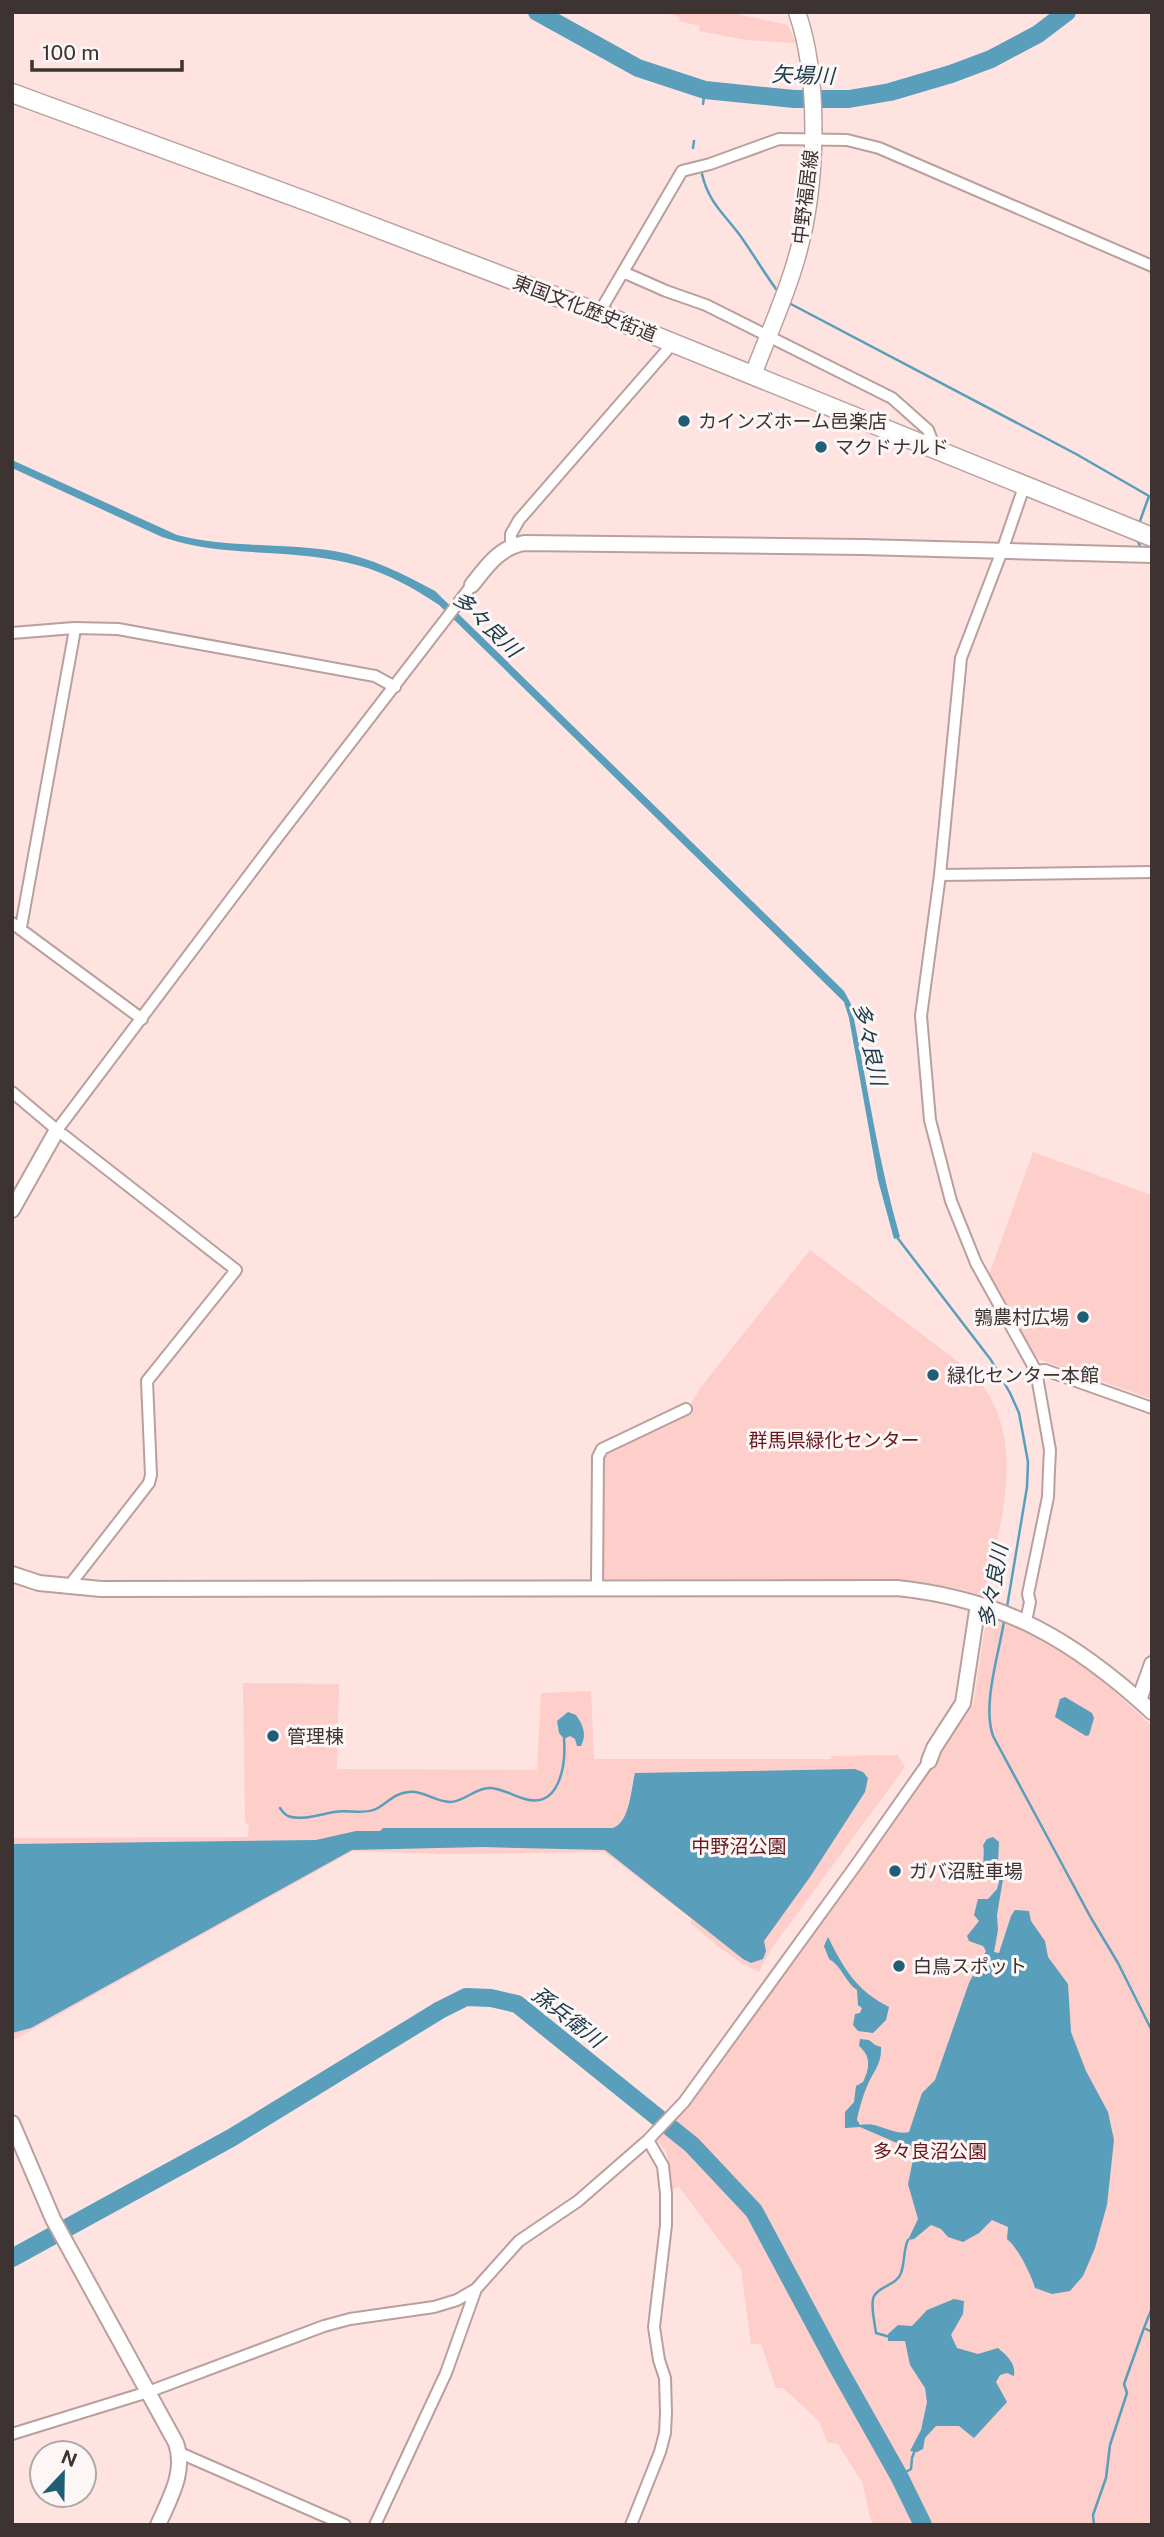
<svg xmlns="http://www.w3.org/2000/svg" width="1164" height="2537" viewBox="0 0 1164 2537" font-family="'Public Sans','Noto Sans JP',sans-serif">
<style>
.green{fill:#fececa}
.water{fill:#599ebb}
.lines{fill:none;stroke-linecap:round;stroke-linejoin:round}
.stream{stroke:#599ebb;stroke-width:2.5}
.river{stroke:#599ebb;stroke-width:18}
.minor-casing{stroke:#b9a09d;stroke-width:14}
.tertiary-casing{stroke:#b9a09d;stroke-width:18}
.secondary-casing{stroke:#b9a09d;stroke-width:19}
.trunk-casing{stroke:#b9a09d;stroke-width:21}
.minor{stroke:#fff;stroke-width:10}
.tertiary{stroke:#fff;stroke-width:14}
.secondary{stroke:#fff;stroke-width:16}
.trunk{stroke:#fff;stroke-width:18}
.poi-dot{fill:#215e76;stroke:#fcf6f6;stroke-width:2.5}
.labels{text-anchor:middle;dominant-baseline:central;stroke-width:6;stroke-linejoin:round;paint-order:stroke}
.street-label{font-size:19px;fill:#3d3332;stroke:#fcf6f6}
.poi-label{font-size:19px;fill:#3d3332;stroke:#fcf6f6;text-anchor:start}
.park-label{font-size:19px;fill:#66171a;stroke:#fcf6f6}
.water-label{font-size:21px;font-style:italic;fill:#1b3b49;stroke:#fcf6f6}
</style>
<rect width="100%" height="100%" fill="#fee3e1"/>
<path class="green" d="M666,12H728L788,25L796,43L747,40L699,31L700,26L679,21L680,18Z
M1033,1152L1152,1195V1399L1038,1359L989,1275Z
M810,1250L968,1369C1032,1430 1001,1522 984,1596L957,1588L894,1579H601L603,1458L606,1452L688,1414L691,1403L701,1387Z
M987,1616C1002,1622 1018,1627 1032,1634C1077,1656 1115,1692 1152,1726V2525H873L870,2518L863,2484L838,2444L827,2442L819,2421L783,2388H776L761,2344H751L741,2269L679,2187L670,2191C670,2174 672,2153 657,2141V2138L679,2115L900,1811L973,1705Z
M243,1683L339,1684L337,1769L537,1770L541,1693L591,1691L594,1759H831V1756L898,1755L905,1767L772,1948L759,1972C733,1960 712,1941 690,1923L692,1919L604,1852L439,1854L353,1851L12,2041V1838L248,1837L249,1826L245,1822Z"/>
<path class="water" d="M12,460L177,535C228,548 282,543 334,551C370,557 404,574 435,591L844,991L851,1004C867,1082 878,1161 900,1237L894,1239L878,1180L849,1018L844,1002L439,605C414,588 387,573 357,565C294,547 225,559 162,537L12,468Z
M1065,1697L1092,1713L1094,1718L1089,1735L1086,1736L1055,1717L1060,1699Z
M568,1712L576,1715C583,1725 587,1734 581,1746H577L575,1739L570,1736L564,1739L559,1733L557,1721Z
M855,1769L863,1772L868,1778L865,1792L810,1877L764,1941L766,1951L763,1959L751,1963L743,1959L605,1850L482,1847L352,1850L31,2028L12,2033V1844L316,1840L356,1831H380L383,1828H613C630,1822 631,1789 635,1773Z
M993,1837L999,1842L998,1865L1003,1879L997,1915L998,1930L994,1952L999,1953L1011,1916L1015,1910L1029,1911L1031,1921L1045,1941L1048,1957L1068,1984L1071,2032L1086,2071L1108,2112L1114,2140L1107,2205L1095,2248L1083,2276L1070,2291L1052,2294L1035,2288C1031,2274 1018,2248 1007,2239L1008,2227L992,2220L979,2233L963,2242L948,2237L941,2229L931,2225L914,2239L908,2240L918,2219L908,2184L914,2155L911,2149L860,2127L845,2128V2112L854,2102L856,2086L863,2082C870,2068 871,2056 859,2046L860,2039L869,2040L875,2045L881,2047C882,2064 873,2072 867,2086C863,2096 859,2109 857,2120L860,2125C879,2121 892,2136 909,2132L922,2093L935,2080L969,1983L986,1951L983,1946L969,1941L967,1936L979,1921L974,1915L978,1899H988L997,1889L1000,1878L984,1869C982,1862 985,1853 983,1845L987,1839Z
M828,1937C844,1969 856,1990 889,2007L886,2020L873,2033L858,2031L853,2025L855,2014L860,2013L862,2008L858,2005L857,1990C845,1982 842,1966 829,1959L824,1946Z
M954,2299L964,2301L963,2314L951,2335L957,2348L978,2354L998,2348C1007,2356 1016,2363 1014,2376L1007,2373L1000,2375L996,2382L1007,2402L974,2438L959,2426H936L925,2438L923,2449L917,2452L910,2451L921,2430L927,2402L925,2388L910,2365L905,2341H888V2334L898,2325L912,2326L927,2310Z"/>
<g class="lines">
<path class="stream" d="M703,104L705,90
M693,148L694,141
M702,174C708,201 723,213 739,234C752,252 763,271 776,289
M787,302L1076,454L1149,496L1140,521
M1135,536L1141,548
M896,1236L991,1360L1010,1393L1019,1413L1028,1462L1027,1487L1007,1607
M1004,1621C999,1654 982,1704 993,1736L1091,1918L1118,1963L1152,2031
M280,1808C282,1811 284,1814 288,1816C301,1821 322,1814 334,1812C347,1809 364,1815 376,1809C388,1803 394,1793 409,1792C423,1790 435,1802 450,1802C464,1802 475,1788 489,1788C502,1788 513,1796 525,1799C560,1809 566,1764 564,1739
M1152,2308L1144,2328L1152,2332
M890,2337L876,2333C875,2324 871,2309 873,2299C876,2286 897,2286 901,2273C905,2262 903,2251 908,2240
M899,2476L911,2469L912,2458L915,2450
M1094,2525L1093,2515L1106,2478L1110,2445L1127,2393L1124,2384L1144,2328"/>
<path class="river" d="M537,12L638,68L705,90L794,99H849L890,92L951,74L991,59L1038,34L1067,12
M12,2258L231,2138L440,2010L466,1997L491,1998L517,2004L692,2145L754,2211L837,2366L899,2476L923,2525"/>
<defs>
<path id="minor" d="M623,272L666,291L706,305L892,398L928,430L935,448
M599,313L682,171L710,164L779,139L847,140L879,148L1152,266
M1025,484L1002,551L961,658L940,875L921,1016L930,1120L951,1201L976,1263L1036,1371L1050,1450L1049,1470L1048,1497L1028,1594L1030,1602L1026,1621
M511,546V534L519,520L674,342
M12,633L74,628L118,629L375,676L395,687
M940,875L1152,872
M12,923L142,1019
M21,927L74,635V628
M12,1092L57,1130L236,1270L147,1381L151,1475L149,1483L69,1586
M57,1130L274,842L472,585
M1036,1371L1045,1370L1152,1408
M597,1588L598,1457L602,1449L686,1409
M12,2434L148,2392L324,2326L350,2319L434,2307L457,2300L476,2289L519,2241L578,2201L648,2140L684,2102L856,1865L929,1761
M180,2453L345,2525
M375,2525L446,2373L476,2289
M631,2525L660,2452L665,2433L666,2412L665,2378L659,2360L654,2327L666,2225V2194L663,2166L648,2140"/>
<path id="tertiary" d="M472,585C487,566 499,548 524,543L863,547L1152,555
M12,1210L57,1130
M12,1574L39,1583L101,1589L897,1588C1004,1599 1075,1641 1152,1712
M1139,1700L1152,1664
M929,1761L934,1748L963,1703L978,1604
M12,2123L53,2219L176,2443C186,2472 170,2498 158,2525"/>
<path id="secondary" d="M753,375C767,337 785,299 796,260C817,190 821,81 797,12"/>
<path id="trunk" d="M12,93L314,204L599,313L1152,537"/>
</defs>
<use href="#minor" class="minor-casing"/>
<use href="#tertiary" class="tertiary-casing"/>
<use href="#secondary" class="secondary-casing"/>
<use href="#trunk" class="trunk-casing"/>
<use href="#minor" class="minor"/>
<use href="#tertiary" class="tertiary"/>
<use href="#secondary" class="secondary"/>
<use href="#trunk" class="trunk"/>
</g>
<g class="poi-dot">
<circle cx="684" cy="421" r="7"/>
<circle cx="821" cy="447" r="7"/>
<circle cx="1083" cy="1317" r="7"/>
<circle cx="933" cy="1375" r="7"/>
<circle cx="273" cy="1736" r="7"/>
<circle cx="895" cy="1871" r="7"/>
<circle cx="899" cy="1966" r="7"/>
</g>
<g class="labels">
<g class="street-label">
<text transform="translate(805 197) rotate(-83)">中野福居線</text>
<text transform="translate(585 308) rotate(21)">東国文化歴史街道</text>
</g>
<g class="poi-label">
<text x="698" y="421">カインズホーム邑楽店</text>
<text x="835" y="447">マクドナルド</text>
<text x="1069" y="1317" text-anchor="end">鶉農村広場</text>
<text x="947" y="1375">緑化センター本館</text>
<text x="287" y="1736">管理棟</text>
<text x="909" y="1871">ガバ沼駐車場</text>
<text x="913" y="1966">白鳥スポット</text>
</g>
<g class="park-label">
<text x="834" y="1440">群馬県緑化センター</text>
<text x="739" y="1846">中野沼公園</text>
<text x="930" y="2151">多々良沼公園</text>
</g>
<g class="water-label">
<text transform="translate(803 75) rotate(2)">矢場川</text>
<text transform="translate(487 624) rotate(44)">多々良川</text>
<text transform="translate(870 1044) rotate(77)">多々良川</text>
<text transform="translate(993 1586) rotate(-80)">多々良川</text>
<text transform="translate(568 2017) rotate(38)">孫兵衛川</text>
</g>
</g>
<rect width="1164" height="2537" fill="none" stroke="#3d3332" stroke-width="28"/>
<g transform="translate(63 2474) rotate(22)"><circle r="33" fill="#fcf6f6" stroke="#b0a8a8" stroke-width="2"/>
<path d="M0-5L12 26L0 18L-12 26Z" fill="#215e76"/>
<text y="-10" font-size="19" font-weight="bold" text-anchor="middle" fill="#3d3332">N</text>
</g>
<path d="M32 60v10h150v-10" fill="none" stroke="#3d3332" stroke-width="3.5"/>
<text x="42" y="60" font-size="21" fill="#3d3332" stroke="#fcf6f6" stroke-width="5" paint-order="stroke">100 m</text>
</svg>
